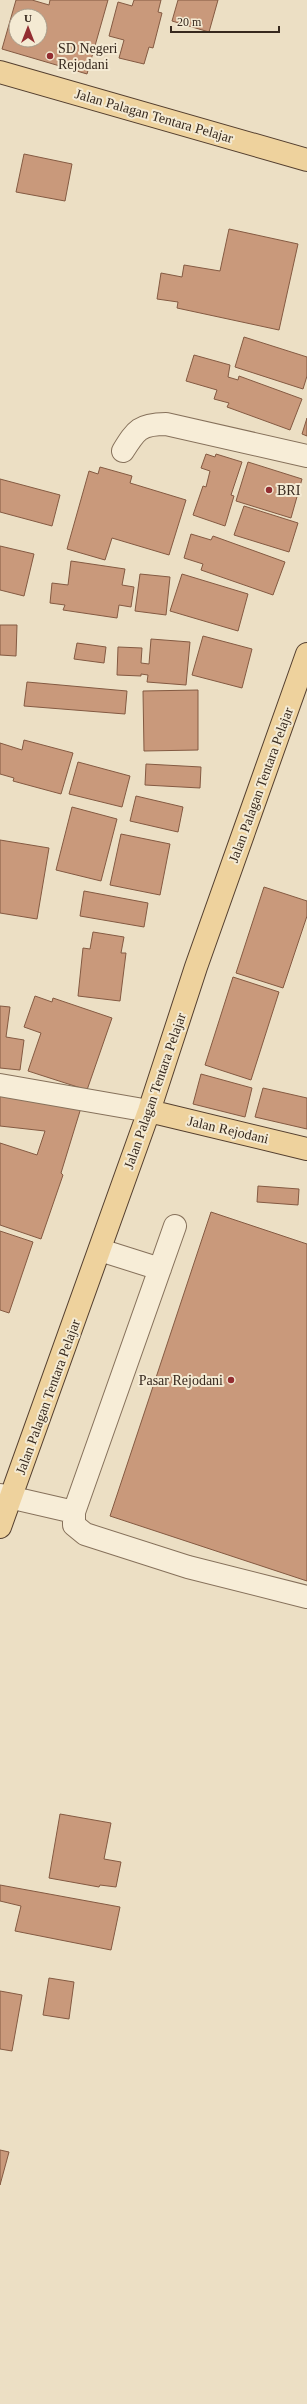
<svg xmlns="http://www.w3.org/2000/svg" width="307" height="2404" viewBox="0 0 307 2404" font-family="Georgia,serif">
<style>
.building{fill:#c9997b;stroke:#845a42;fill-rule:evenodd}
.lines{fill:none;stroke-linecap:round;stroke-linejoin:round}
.minor-casing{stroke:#86715b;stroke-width:24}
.major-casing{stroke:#543f2f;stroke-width:24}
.minor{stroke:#f7edd7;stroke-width:22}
.major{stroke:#eed29d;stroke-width:22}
.poi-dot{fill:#932d31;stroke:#f4ead3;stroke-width:1.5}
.labels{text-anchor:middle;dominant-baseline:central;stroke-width:4;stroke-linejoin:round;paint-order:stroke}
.poi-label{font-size:14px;fill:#37291e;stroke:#f4ead3;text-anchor:start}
.street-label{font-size:14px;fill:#37291e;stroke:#f4ead3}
</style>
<rect width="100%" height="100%" fill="#ecdfc4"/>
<path class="building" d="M16,0H32L49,5L50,0H108L87,74L2,49ZM16,16H40V40H16Z
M134,0H161L158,12L162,13L153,48L149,47L144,64L119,58L124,40L109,36L118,2L132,6Z
M178,0H218L209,32L172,21Z
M24,154L72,164L65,201L16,192Z
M229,229L298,244L279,330L177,308L178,302L157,299L161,273L182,277L184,265L220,271Z
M244,337L307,357V376L303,389L235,367Z
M194,355L230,365L228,377L238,380L239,376L302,399L290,430L227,407L229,403L214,399L217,390L186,381Z
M307,418V436L302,434Z
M206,454L215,457L216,454L242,462L231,495L234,496L225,526L193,515L203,486L206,487L210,471L201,468Z
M248,462L302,479L291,518L236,501Z
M100,467L132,476L130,483L186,500L169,555L112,538L105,560L67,549L89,471L98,474Z
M0,479L60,495L52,526L0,512Z
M244,506L298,523L289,552L234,535Z
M191,534L211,540L213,536L285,562L273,595L201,570L203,564L184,558Z
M0,546L34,554L24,596L0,590Z
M71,561L125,569L122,585L134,587L131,607L119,605L117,618L63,610L65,605L50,603L52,583L68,585Z
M140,574L170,577L166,615L135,611Z
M182,574L248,594L238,631L170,611Z
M0,625H17L16,656L0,655Z
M203,636L252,649L242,688L192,675Z
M151,639L190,642L186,685L147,682L148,675L141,674V676L117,675L118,647L142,648L141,663L149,664Z
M77,643L106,647L104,663L74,659Z
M27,682L127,691L125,714L24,706Z
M198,690V750L144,751L143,691Z
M24,740L73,753L61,794L13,781L14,778L0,774V743L22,750Z
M78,762L130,776L122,807L69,794Z
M146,764L201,767L200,788L145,785Z
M136,796L183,807L178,832L130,821Z
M72,807L117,819L101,881L56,870Z
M121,834L170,844L160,895L110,885Z
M0,840L49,848L37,919L0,913Z
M264,887L307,901V916L283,988L236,973Z
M84,891L148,903L144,927L80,916Z
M93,932L124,937L121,953H126L120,1001L78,996L83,948L90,949Z
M233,977L279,992L251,1080L205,1065Z
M35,996L52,1002L53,998L112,1018L87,1090L28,1071L41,1033L24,1027Z
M0,1006L10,1007L6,1037L24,1040L20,1070L0,1068Z
M201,1074L252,1088L245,1117L193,1104Z
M263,1088L307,1098V1129L255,1117Z
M0,1096L75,1104L80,1111L61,1173L63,1175L41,1239L0,1225V1143L37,1155L45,1131L0,1126Z
M258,1186L299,1189L298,1205L257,1202Z
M211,1212L307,1244V1581L110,1516Z
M0,1231L33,1242L9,1313L0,1310Z
M60,1814L111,1823L104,1859L121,1862L116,1887L100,1885L99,1887L49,1878Z
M0,1885L120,1907L111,1950L15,1931L21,1906L0,1901Z
M49,1978L74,1982L69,2019L43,2015Z
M0,1991L22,1995L12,2051L0,2049Z
M0,2150L9,2152L0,2185Z"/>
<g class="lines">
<defs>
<path id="minor" d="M123,451C136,430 140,424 166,424L307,456
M0,1085L149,1111
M175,1226L74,1512V1525L85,1534L188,1567L307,1597
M100,1250L160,1269
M0,1495L74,1512"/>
<path id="major" d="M0,72L307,160
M149,1111L307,1149
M0,1527L149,1111L196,967L307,654"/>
</defs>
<use href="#minor" class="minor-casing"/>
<use href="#major" class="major-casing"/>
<use href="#minor" class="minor"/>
<use href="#major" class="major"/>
</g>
<g class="poi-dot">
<circle cx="50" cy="56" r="4"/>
<circle cx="269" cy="490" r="4"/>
<circle cx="231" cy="1380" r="4"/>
</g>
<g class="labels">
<g class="poi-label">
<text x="58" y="48">SD Negeri<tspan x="58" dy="16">Rejodani</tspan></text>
<text x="277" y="490">BRI</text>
<text x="223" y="1380" text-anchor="end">Pasar Rejodani</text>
</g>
<g class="street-label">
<text transform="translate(154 116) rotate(16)">Jalan Palagan Tentara Pelajar</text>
<text transform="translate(261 785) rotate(-70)">Jalan Palagan Tentara Pelajar</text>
<text transform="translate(155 1091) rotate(-71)">Jalan Palagan Tentara Pelajar</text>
<text transform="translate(228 1130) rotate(13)">Jalan Rejodani</text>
<text transform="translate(48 1397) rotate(-70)">Jalan Palagan Tentara Pelajar</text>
</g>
</g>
<g transform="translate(28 28)"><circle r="19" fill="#f4ead3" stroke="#a89d8b"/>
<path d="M0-3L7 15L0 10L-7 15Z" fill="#932d31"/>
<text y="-6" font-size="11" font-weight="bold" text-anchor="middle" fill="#37291e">U</text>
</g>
<path d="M171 26v6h108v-6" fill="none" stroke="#37291e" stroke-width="2"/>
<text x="177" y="26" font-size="12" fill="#37291e" stroke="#f4ead3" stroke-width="3" paint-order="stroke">20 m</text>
</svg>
